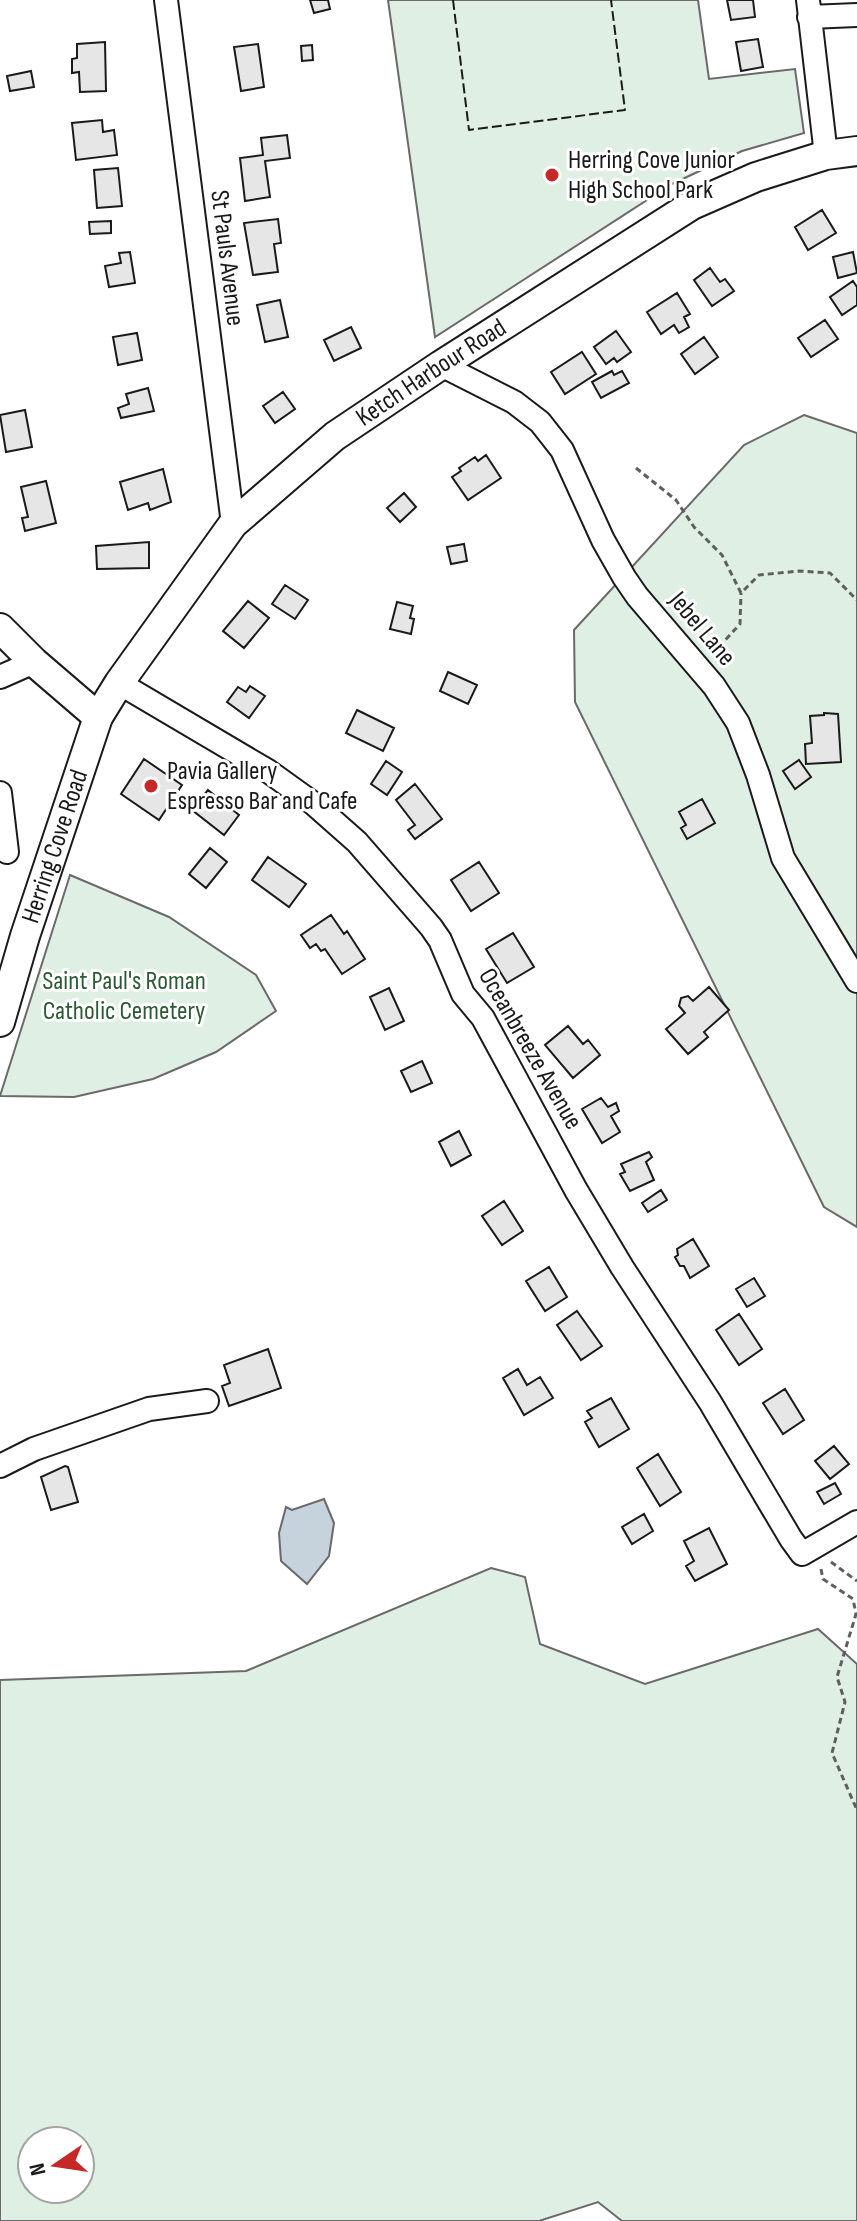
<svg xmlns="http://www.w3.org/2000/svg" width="857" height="2221" viewBox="0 0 857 2221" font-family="'Sofia Sans Condensed',sans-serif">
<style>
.green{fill:#e0efe3;stroke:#6a6a6a;stroke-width:2;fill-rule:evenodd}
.water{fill:#c6d2dc;stroke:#6a6a6a;stroke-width:2}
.building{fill:#e6e6e6;stroke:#1a1a1a;stroke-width:2}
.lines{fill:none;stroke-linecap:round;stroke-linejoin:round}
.minor-casing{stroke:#1a1a1a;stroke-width:26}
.major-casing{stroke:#1a1a1a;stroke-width:32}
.path{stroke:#5f5f5f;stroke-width:3;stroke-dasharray:6 4;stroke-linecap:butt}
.minor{stroke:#fff;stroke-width:22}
.major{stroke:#fff;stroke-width:28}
.fence{stroke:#1a1a1a;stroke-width:2;stroke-dasharray:10 4;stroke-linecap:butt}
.poi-dot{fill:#c62828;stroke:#fff;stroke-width:3}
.labels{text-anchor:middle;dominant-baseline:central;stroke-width:6;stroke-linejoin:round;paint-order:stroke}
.poi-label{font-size:26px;fill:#1a1a1a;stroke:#fff;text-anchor:start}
.street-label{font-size:26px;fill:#1a1a1a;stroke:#fff}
.park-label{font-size:26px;fill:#2b5a34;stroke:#fff}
</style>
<rect width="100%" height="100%" fill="#fff"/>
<path class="green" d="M388,0H698L709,79L795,69L804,133L742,151L672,184L435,337Z
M804,415L857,433V1227L824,1207L575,702L574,630L744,445Z
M70,875L169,917L256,975L276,1011L216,1052L153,1079L74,1097L0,1096Z
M491,1568L525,1577L540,1644L645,1684L818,1629L857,1664V2221H622L598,2202L539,2221H0V1680L246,1671ZM32,2141H80V2189H32Z"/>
<path class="water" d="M324,1499L334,1523L329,1556L307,1584L281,1561L279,1533L286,1507L292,1510Z"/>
<path class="building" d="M310,0H328L330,9L314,13Z
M727,0H753L755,17L731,20Z
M758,39L763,67L741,71L736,42Z
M105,42L106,91L80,92L79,72L72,73V59L77,58V44Z
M258,44L264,87L241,91L234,47Z
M312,45L313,60L302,61L301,46Z
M31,71L34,87L10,91L7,76Z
M102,120L103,132L114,130L117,155L76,160L72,123Z
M287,135L290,158L265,161L270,197L245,201L240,158L263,155L261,138Z
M118,168L122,206L97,208L94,170Z
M822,210L836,233L808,250L795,227Z
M278,219L281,243L274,244L278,272L253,275L244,223Z
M111,221V233L90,234L89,222Z
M130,252L135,283L109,287L105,266L121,263L119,253Z
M853,252L857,273L838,278L833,257Z
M710,268L720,282L725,279L734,291L712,306L694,280Z
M853,281L857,287V305L842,315L830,297Z
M677,293L690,314L684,317L689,327L679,333L674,325L661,334L647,312Z
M280,300L288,337L265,342L257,305Z
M825,320L838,339L811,357L798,338Z
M351,327L361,348L334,361L324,340Z
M616,331L631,352L617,362L614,358L606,364L594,347Z
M137,333L142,360L118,365L113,337Z
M704,337L718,357L695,374L681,354Z
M582,352L596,374L565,394L551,372Z
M612,371L614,375L622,371L629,383L601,398L592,382Z
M148,388L154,411L121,418L118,408L129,404L126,394Z
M283,392L295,409L275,423L263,406Z
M25,410L32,447L6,452L0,415Z
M486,455L501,478L468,500L452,477L461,471L459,468L475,457L478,461Z
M163,469L171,502L150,510L148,503L128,510L120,482Z
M46,481L56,523L25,531L22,518L28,517L21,487Z
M404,493L416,507L400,522L387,508Z
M149,542V568L97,569L96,546Z
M464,544L467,561L451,564L447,547Z
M285,585L308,600L295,619L272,604Z
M248,601L269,618L244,648L223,631Z
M397,602L413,606L410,618L414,619L411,634L390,629Z
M448,672L477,685L468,704L440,691Z
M250,686L265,696L249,718L227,702L238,687L246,692Z
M357,710L394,728L383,751L346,733Z
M824,713L838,714L841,762L806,764L805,744L812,743L810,716L824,715Z
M144,759L182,785L159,820L121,794Z
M799,760L811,777L795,789L783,771Z
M386,761L402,772L387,795L371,784Z
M415,784L442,819L415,839L408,830L415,825L396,800Z
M208,790L239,815L224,835L192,810Z
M702,799L715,823L687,839L681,828L686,825L679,812Z
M210,848L227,862L206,888L189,874Z
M268,857L306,884L289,907L252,880Z
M479,862L499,893L471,911L451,880Z
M331,915L344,934L347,931L365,959L342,974L325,949L321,951L316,944L310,948L301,935Z
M513,933L534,967L507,983L486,949Z
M709,987L729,1010L704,1032L708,1037L688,1054L666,1029L685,1013L679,1006L681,998L688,996L693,1001Z
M389,988L404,1021L385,1030L370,997Z
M568,1026L583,1044L588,1040L600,1055L573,1078L545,1045Z
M422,1061L432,1083L411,1092L401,1071Z
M601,1098L608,1107L616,1103L619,1111L611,1116L620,1132L602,1143L582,1109Z
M459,1131L471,1155L451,1166L439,1142Z
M649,1152L652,1157L646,1162L654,1180L630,1191L620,1174L625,1172L621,1164Z
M661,1190L667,1200L648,1212L642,1203Z
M504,1201L523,1231L502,1245L482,1216Z
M693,1239L709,1266L690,1278L684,1266H680L675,1257L678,1255L677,1249Z
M549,1267L567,1297L545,1311L526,1281Z
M754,1278L765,1296L747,1307L736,1289Z
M577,1311L602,1346L581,1360L557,1325Z
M739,1314L762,1349L739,1365L716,1330Z
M268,1349L281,1388L229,1406L222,1386L230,1383L224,1365Z
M518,1369L527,1385L540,1377L553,1398L524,1415L503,1378Z
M785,1389L804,1420L783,1434L763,1403Z
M611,1398L629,1429L599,1447L585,1422L592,1418L587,1411Z
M834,1446L849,1464L830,1479L815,1461Z
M658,1454L681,1492L660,1506L637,1468Z
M65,1466L68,1467L78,1502L51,1510L41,1477Z
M835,1483L841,1494L824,1504L817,1492Z
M644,1514L653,1531L632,1544L622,1527Z
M709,1528L727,1564L695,1581L686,1566L694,1561L684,1541Z"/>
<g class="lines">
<defs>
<path id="minor" d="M166,0L233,524
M808,0L826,155
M809,17L857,15
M441,365L514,402L540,422L562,450L603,540L624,577L637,596L714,686L738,723L758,775L783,858L857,981
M0,677L34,662
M119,683L268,771L314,804L357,842L431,927L440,940L463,994L483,1018L576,1190L622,1267L710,1402L791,1539L802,1554L857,1522
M0,793L7,852
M0,1466L34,1449L149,1409L207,1401"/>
<g id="major">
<path d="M0,628L34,662L98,717"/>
<path id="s1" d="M0,1022L25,936L98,717L119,683L233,524L335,436L441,365L692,205L756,177L826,155L857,151"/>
</g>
</defs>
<use href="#minor" class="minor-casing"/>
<use href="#major" class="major-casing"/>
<path class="path" d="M636,468L676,500L694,527L722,555L741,593L759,575L799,571L830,573L857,600
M710,649H717L740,624L741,593
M831,1562L857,1581
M821,1569L823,1579L853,1599L856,1614L837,1677L845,1702L832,1753L857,1810"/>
<use href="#minor" class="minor"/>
<use href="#major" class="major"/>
<path class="fence" d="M453,0L469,130L625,110L611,0"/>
</g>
<g class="poi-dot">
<circle cx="552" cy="175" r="8"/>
<circle cx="151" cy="786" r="8"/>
</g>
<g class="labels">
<g class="poi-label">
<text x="568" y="160">Herring Cove Junior<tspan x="568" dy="30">High School Park</tspan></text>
<text x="167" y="771">Pavia Gallery<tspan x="167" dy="30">Espresso Bar and Cafe</tspan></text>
</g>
<g class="street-label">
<text transform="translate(227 258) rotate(83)">St Pauls Avenue</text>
<text stroke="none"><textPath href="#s1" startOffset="806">Ketch Harbour Road</textPath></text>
<text transform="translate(702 629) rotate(50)">Jebel Lane</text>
<text stroke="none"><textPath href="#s1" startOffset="184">Herring Cove Road</textPath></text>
<text transform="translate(530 1049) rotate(60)">Oceanbreeze Avenue</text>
</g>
<g class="park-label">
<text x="124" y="981">Saint Paul's Roman<tspan x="124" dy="30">Catholic Cemetery</tspan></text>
</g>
</g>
<g transform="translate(56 2165) rotate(257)"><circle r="38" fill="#ffffff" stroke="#a3a3a3" stroke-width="2"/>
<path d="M0-6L14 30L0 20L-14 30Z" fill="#c62828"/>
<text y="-12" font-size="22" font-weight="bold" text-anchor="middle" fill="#1a1a1a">N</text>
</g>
</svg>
